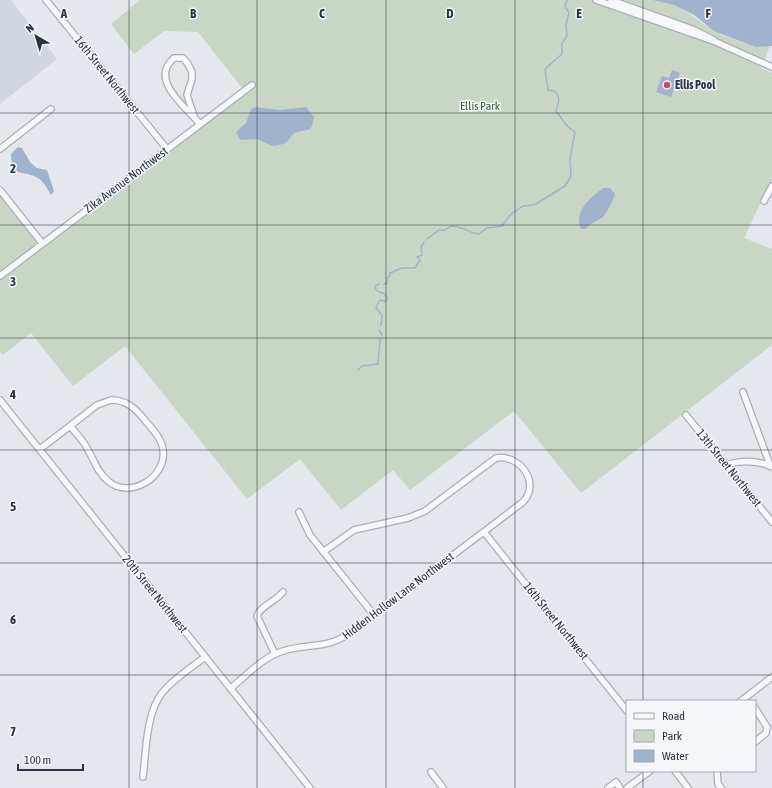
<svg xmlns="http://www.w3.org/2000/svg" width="772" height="788" viewBox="0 0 772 788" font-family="'Asap Condensed',sans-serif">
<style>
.built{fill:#d2d6de}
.green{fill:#c9d6c5}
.water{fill:#9fb4cc}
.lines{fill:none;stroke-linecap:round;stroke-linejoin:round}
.stream{stroke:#9fb4cc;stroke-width:1.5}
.minor-casing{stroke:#a9aeb7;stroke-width:8}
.minor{stroke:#f7f8fa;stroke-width:5.5}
.grid{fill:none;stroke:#2b3445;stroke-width:1;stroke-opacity:0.55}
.poi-dot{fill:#d1495b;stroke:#f4f6f9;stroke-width:1.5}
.labels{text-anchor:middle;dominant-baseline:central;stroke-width:3;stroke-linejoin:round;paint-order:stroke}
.street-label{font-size:12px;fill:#2b3445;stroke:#f4f6f9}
.poi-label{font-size:12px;font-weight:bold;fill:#2b3445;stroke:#f4f6f9;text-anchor:start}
.park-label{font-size:12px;fill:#3f6138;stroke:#f4f6f9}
.grid-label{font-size:13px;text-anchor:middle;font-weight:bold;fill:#2b3445;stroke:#f4f6f9;stroke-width:3;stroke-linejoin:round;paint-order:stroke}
</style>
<rect width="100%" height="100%" fill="#e4e7ec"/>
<path class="built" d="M0,0H11L57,59L0,104Z"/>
<path class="green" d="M140,0H652C659,2 667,2 673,5C689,11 700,23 715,31C731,40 752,47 770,46L761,68L772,73V179L744,238L772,249V345L581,493L514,411L410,490L393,470L341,510L300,459L247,499L125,346L73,386L31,333L3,355L0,352V190L43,243L252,90L242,88L198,32L164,31L134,54L111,24Z"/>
<path class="water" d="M652,0H772V46L756,47L729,37L714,31L694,15L674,5Z
M672,70L680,73L671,97L656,92L662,76L669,78Z
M255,107L280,110L306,107L314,117L312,126L310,129L294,133L286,143L276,146H272L257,139L241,140L239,138L236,132L246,123L251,109Z
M18,147L22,148L30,162L37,168L47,170L54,191L51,195C47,188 43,180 36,177C23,170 11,178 11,154Z
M604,188H610L615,194C613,201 606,216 600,219C593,223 590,223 586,229H581C573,212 591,196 604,188Z"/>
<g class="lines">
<path class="stream" d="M427,239L439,230H445L451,226C462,226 469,233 479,234L487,228L502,226L511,214L523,206L534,205L565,186L571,176L570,159L575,132L567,126L556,111C558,103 562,97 554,91L548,90L545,69L562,54V43L567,36L566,25L569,13L565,6L567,0
M379,284L375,286C376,293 381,292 385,294L387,298L385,302L382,300L379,301L376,308L382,315L381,326
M384,284L387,283V278L390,276V273L402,268H415L420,260L417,257L422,255L421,247L424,242
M379,330L382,335
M358,370L362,366L378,364L380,339"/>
<defs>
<path id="minor" d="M46,0L167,149
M596,0L716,42L772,67
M611,0L692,29L714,40
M194,116L187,95L192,79V72L188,64L183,58H174C148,80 187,108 200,124
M0,149L51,109
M0,190L42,243
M764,201L772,186
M0,276L252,85
M743,392L770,465
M0,400L310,788
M111,400C126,400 134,407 144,419C151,428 162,438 163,450C167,477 130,500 108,481C97,472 94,460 87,448C83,440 76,433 70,426L97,405Z
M686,415L772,522
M40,449L70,426
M726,465C741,460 757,460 772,467
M299,512L310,535L374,615
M484,532L627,711
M275,654L257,616C260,606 275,602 283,592
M231,688C247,675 263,657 283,651C312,642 325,651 353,631L523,502C541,483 520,454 496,458L425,511L408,518L354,530L323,552
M741,701L772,677
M755,708L767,727L766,733L755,742
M675,771L688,788
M717,771L718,784L721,788
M431,772L443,788
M143,777C146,752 146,713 162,693C173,679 191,668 205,657
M608,788L616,782L620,788
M627,788L650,771"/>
</defs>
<use href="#minor" class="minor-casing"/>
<use href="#minor" class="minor"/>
</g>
<path class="grid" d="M129,0V788M257,0V788M386,0V788M515,0V788M643,0V701M0,113H772M0,225H772M0,338H772M0,450H772M0,563H772M0,675H772M643,771V788"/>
<circle class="poi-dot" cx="667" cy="85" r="4"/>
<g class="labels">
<g class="street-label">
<text transform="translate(107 75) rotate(51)">16th Street Northwest</text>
<text transform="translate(126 180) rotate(-37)">Zika Avenue Northwest</text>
<text transform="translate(729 468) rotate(51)">13th Street Northwest</text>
<text transform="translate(155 594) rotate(51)">20th Street Northwest</text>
<text transform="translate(398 596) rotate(-37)">Hidden Hollow Lane Northwest</text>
<text transform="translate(556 621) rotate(51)">16th Street Northwest</text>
</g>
<g class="poi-label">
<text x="675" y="85">Ellis Pool</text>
</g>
<g class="park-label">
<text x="480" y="106">Ellis Park</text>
</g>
</g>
<g class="grid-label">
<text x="64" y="18">A</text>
<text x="193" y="18">B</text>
<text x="322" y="18">C</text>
<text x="450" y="18">D</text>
<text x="579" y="18">E</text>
<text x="708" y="18">F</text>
<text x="13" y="173">2</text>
<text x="13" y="286">3</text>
<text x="13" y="399">4</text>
<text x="13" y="511">5</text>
<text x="13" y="624">6</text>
<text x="13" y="736">7</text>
</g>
<rect x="626" y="700" width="130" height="72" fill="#f4f6f9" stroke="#a4a8b1"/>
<rect x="634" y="713" width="20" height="6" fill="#f7f8fa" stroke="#a4a8b1"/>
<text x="662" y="720" font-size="12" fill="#2b3445">Road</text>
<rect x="634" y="730" width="20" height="12" fill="#c9d6c5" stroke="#a4a8b1"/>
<text x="662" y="740" font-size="12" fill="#2b3445">Park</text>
<rect x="634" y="750" width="20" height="12" fill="#9fb4cc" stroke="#a4a8b1"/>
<text x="662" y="760" font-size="12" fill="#2b3445">Water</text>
<g transform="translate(36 36) rotate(322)" stroke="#f4f6f9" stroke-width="3" paint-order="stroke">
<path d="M0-3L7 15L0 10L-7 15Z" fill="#2b3445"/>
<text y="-6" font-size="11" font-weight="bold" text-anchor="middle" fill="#2b3445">N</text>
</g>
<path d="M18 764v6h65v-6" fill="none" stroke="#2b3445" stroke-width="2"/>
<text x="24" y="764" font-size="12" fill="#2b3445" stroke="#f4f6f9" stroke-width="3" paint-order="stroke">100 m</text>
</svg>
